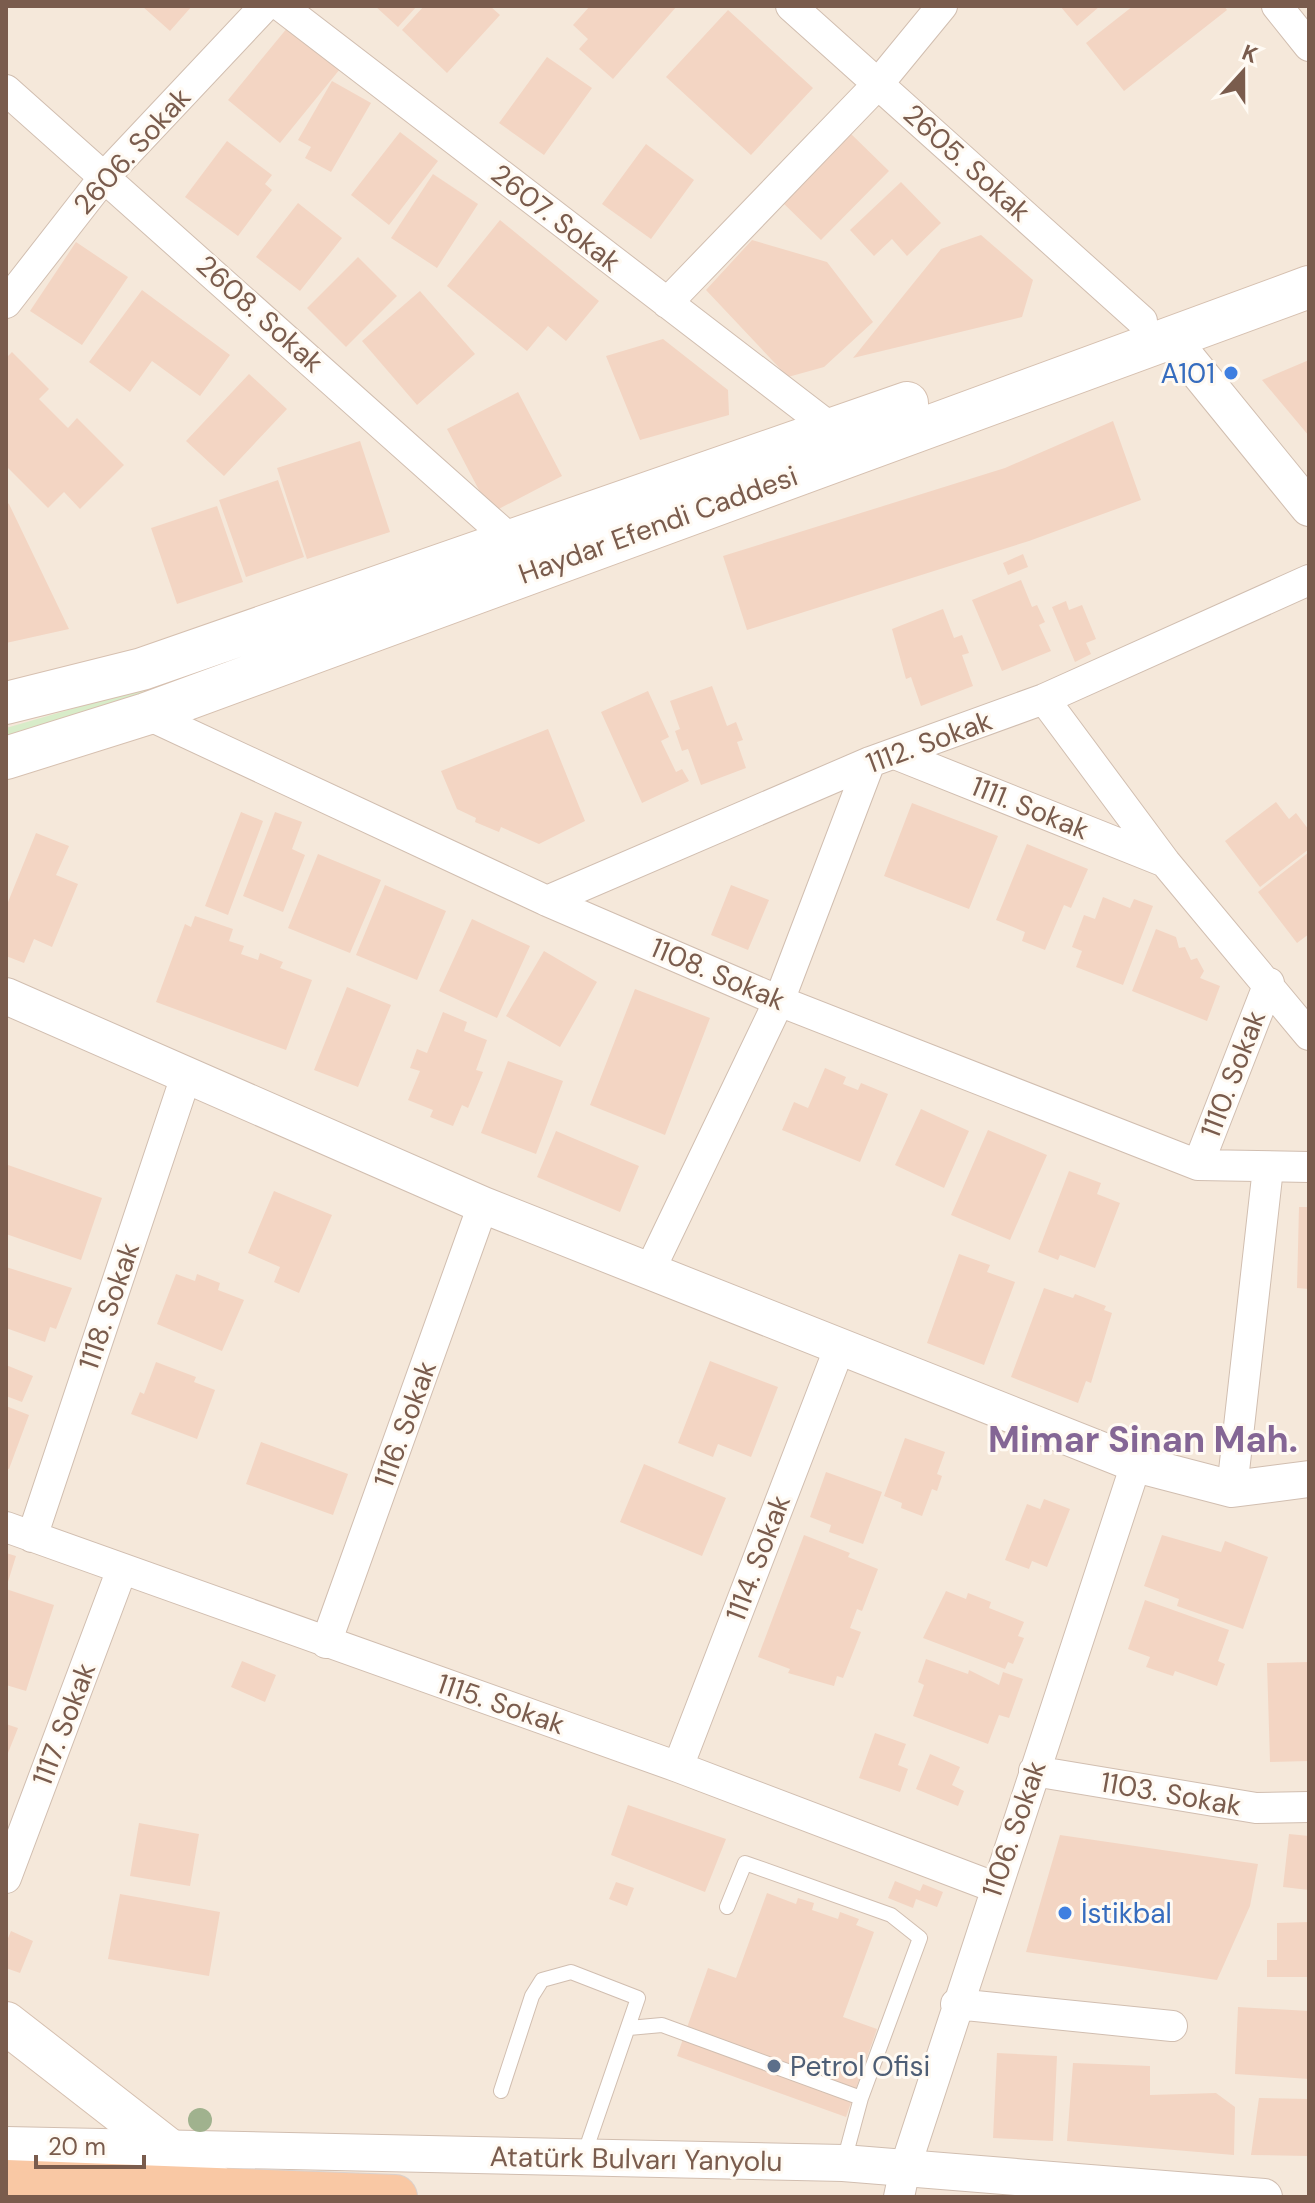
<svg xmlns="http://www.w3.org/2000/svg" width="1315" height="2203" viewBox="0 0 1315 2203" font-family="'DM Sans',sans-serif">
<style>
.residential{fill:#f5e8da}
.green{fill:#d8ecc9}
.building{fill:#f3d5c3}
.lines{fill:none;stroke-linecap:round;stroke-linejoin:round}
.service-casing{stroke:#d1beb0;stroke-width:16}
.minor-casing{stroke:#d1beb0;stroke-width:32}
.tertiary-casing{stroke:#d1beb0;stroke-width:38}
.secondary-casing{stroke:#d6c0b0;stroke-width:44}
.trunk-casing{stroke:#dad1cd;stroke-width:46}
.service{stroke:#fff;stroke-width:14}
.minor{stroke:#fff;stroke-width:30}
.tertiary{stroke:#fff;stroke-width:36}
.secondary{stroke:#fff;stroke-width:42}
.trunk{stroke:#f9c8a4;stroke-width:44}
.tree{fill:#a0b28e}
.shop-dot{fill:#3f7fe0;stroke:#fffaf3;stroke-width:3}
.service-dot{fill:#5c6f8a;stroke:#fffaf3;stroke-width:3}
.labels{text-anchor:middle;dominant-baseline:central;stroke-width:6;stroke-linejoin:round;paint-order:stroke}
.street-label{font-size:28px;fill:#7a5c4d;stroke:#fffaf3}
.shop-label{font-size:28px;fill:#366cbe;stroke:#fffaf3;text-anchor:end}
.service-label{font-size:28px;fill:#4e5e75;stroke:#fffaf3;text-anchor:start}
.district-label{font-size:36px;font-weight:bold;fill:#846695;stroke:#fffaf3}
</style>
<rect width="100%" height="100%" fill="#fdf6ec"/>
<path class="residential" d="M6,6H1309V2197H6Z"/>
<path class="green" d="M148,687L154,699L6,750V728Z"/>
<path class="building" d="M142,6H192L170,31Z
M375,6H417L398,27Z
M424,6H490L500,15L447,73L402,30Z
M590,6H677L613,79L579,49L588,39L573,25Z
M1060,6H1100L1077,26Z
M1133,6H1224L1227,10L1124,91L1086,43Z
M728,10L813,88L751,155L666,77Z
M288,27L340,69L280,143L228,100Z
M547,57L592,88L544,155L499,123Z
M332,81L371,103L331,172L305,158L311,147L298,140Z
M848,131L889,171L821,240L780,200Z
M400,132L438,161L389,225L351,195Z
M227,141L272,175L265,184L272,190L238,236L185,197Z
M646,144L694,180L651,239L602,204Z
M433,174L478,204L437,268L391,238Z
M901,182L941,223L907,256L892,239L874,256L850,230Z
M298,203L342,238L300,291L256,257Z
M500,220L599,301L566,341L548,326L527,351L447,286Z
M981,235L1033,280L1022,317L853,358L941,249Z
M752,240L827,262L873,322L824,367L788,377L706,290Z
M76,242L128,277L82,345L30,311Z
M358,257L397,296L346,347L307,308Z
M142,290L230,355L200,396L152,361L130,392L89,362Z
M420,291L475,354L417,405L362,341Z
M663,339L728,390L729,415L640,440L606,356Z
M12,352L49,389L39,399L68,428L77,418L124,465L80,509L64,492L48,508L6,466V358Z
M1309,360V436L1262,380Z
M249,374L287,409L224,476L186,441Z
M518,392L562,476L491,513L447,429Z
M1113,421L1141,500L1029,541L747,630L723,556L1005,468Z
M360,441L390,532L307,559L277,468Z
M278,480L304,557L246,577L219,500Z
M6,502L9,504L69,629L6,643Z
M217,506L243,582L177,604L151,528Z
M1023,554L1028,567L1008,575L1003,563Z
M1021,580L1032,607L1037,605L1045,622L1039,625L1051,651L1002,671L972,600Z
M1066,601L1069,610L1082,605L1096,639L1086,643L1091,654L1075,662L1052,607Z
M943,609L954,638L962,635L969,653L962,655L973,686L921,706L911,677L906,679L892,629Z
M712,686L727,726L736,722L743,740L737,742L746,768L701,785L688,749L682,751L675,731L680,729L670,701Z
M648,691L669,737L661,741L676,772L682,769L689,781L642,803L601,712Z
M548,729L585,821L539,844L501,827L499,832L475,822L476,818L457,809L441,771Z
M1276,802L1289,819L1296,813L1309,830V849L1260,887L1225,841Z
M912,803L998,836L969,909L884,876Z
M241,812L263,821L228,915L205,906Z
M275,812L302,822L292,849L305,855L283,912L243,896Z
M36,833L69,846L56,875L78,884L52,947L34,939L24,963L6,956V907Z
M1027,844L1088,869L1071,908L1064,905L1045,950L1022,941L1025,932L996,920Z
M1309,852V934L1297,943L1258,892Z
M318,854L381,880L350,953L288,928Z
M385,885L446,911L417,980L356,955Z
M731,885L769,900L748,950L711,935Z
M1103,897L1130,908L1134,899L1153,906L1123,985L1076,967L1082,951L1072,947L1084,915L1095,919Z
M195,916L233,929L229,941L244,946L241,954L258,960L260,953L283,962L280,968L312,980L286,1050L156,1002L185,924L191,927Z
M472,919L530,946L497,1018L439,991Z
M1156,929L1176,937L1179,948L1185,947L1191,960L1197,958L1204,971L1200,978L1220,986L1207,1021L1132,991Z
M544,951L597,982L560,1047L506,1016Z
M347,987L391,1005L358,1087L314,1070Z
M635,989L710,1018L665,1135L590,1105Z
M443,1012L467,1022L464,1031L487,1040L476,1070L483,1072L468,1108L462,1105L453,1126L430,1117L433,1110L408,1100L420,1071L410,1068L417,1049L427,1053Z
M508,1061L563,1081L536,1154L481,1133Z
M825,1068L846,1077L843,1084L858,1090L861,1083L888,1094L860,1162L782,1130L794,1102L808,1108Z
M921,1109L969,1131L944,1188L895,1165Z
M988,1130L1047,1155L1010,1240L951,1215Z
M556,1131L639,1166L620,1212L537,1177Z
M8,1165L102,1198L81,1260L6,1234Z
M1069,1171L1101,1183L1097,1194L1120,1203L1095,1268L1060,1255L1058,1260L1038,1252Z
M274,1191L332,1215L299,1293L274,1282L280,1267L248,1253Z
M1299,1207H1309V1289L1297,1288Z
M959,1254L990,1265L987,1272L1015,1282L984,1365L927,1343Z
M6,1267L72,1288L56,1329L50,1327L45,1342L6,1328Z
M176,1274L195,1281L197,1274L220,1283L218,1290L244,1300L222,1351L157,1324Z
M1044,1288L1073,1298L1075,1294L1106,1306L1104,1310L1112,1313L1091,1383L1086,1381L1078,1403L1011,1377Z
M710,1361L778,1387L751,1457L718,1444L713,1457L678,1443Z
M156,1362L196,1377L194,1382L215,1390L197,1439L131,1414L140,1392L144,1394Z
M6,1365L33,1376L22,1402L6,1396Z
M6,1406L29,1415L9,1469L6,1468Z
M905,1438L945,1452L937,1474L942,1476L937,1491L932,1489L922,1516L901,1508L902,1503L884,1496Z
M261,1442L348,1474L333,1515L246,1484Z
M644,1464L726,1498L702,1556L620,1522Z
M826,1472L882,1492L863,1544L829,1532L831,1525L810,1517Z
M1044,1499L1070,1509L1047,1567L1032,1561L1029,1569L1005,1560L1027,1504L1040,1509Z
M804,1535L850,1553L848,1557L878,1569L862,1611L857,1609L850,1628L861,1632L843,1678L837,1676L834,1686L788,1673L790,1669L758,1657Z
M1162,1535L1221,1552L1225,1541L1268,1557L1243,1629L1177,1606L1179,1599L1144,1586Z
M6,1553L16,1556L7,1585H6Z
M6,1589L54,1605L26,1691L6,1685Z
M946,1591L966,1599L968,1593L991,1602L989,1608L1024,1622L1018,1636L1024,1638L1013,1664L1008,1662L1005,1669L923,1638Z
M1145,1600L1229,1630L1218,1661L1225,1664L1217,1686L1175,1671L1173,1676L1146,1667L1150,1657L1128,1649Z
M926,1659L968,1674L969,1670L999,1685L1003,1672L1023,1679L1009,1718L999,1715L988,1744L913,1716L924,1685L918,1682Z
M242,1661L276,1675L265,1702L231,1687Z
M1309,1662V1761L1270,1762L1267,1663Z
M6,1724L18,1728L6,1758Z
M875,1733L906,1744L898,1765L908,1769L900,1792L859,1778Z
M930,1754L960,1767L952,1785L964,1791L958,1806L916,1789Z
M628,1805L726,1839L705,1892L611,1855Z
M139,1823L199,1834L190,1886L130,1876Z
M1289,1834L1309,1836V1890L1283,1887Z
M1060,1835L1258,1864L1250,1906L1217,1980L1026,1952Z
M895,1881L920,1891L923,1884L943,1892L937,1907L916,1899L913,1908L888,1898Z
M616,1882L634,1888L627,1906L609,1899Z
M767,1893L796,1904L798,1898L814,1903L812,1910L838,1919L840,1912L859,1919L856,1925L874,1932L843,2017L877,2029L846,2117L677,2056L708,1968L736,1978Z
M120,1894L220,1912L209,1976L108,1959Z
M1309,1922V1977H1267V1960H1277V1923Z
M11,1931L33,1941L20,1973L6,1968V1943Z
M1238,2007L1309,2011V2079L1235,2074Z
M997,2053L1057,2056L1053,2141L993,2138Z
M1073,2063L1150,2066V2095L1216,2093L1235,2107L1234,2155L1067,2141Z
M1259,2098L1309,2099V2156L1251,2155Z"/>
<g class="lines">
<defs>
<path id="service" d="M727,1907L745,1863L891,1915L920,1938L861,2098L844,2161
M629,2028L662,2025L861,2098
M501,2091L532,1996L542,1980L571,1972L638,1998L584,2155"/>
<path id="minor" d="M281,6L832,429
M791,6L1142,321
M1277,6L1309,46
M6,90L512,541
M6,303L105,176L265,6
M667,303L878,84L942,6
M1044,699L1165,862L1309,1035
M146,714L547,901L779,1001L1198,1165L1309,1167
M895,754L1165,862
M547,901L870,762L1044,699L1309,580
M1198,1165L1269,983
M649,1272L779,1001L870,762
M1232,1489L1268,1168
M6,1527L678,1767L994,1887
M32,1537L186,1076
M326,1643L483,1205
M678,1767L839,1349
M1034,1771L1256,1808L1309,1807
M6,1878L122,1569
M956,2004L1172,2026
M899,2197L905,2168L1136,1464"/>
<path id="tertiary" d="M1169,336L1309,508
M6,996L483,1205L1136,1464L1232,1489L1309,1479
M6,2145L843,2163L1264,2197"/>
<path id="secondary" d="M6,703L142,669L907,403
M6,758L146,714L1309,287
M6,2023L223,2192"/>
<path id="trunk" d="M6,2182L395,2197"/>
</defs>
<use href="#service" class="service-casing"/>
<use href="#minor" class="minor-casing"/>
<use href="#tertiary" class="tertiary-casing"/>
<use href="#secondary" class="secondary-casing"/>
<use href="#trunk" class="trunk-casing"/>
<use href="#service" class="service"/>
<use href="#minor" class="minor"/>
<use href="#tertiary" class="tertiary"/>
<use href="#secondary" class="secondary"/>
<use href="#trunk" class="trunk"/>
</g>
<circle class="tree" cx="200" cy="2120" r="12"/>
<g class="shop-dot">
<circle cx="1231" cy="373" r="8"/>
<circle cx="1065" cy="1913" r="8"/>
</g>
<circle class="service-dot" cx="774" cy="2066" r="8"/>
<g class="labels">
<g class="street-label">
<text transform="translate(132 151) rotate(-48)">2606. Sokak</text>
<text transform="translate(967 163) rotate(42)">2605. Sokak</text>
<text transform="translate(556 218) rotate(38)">2607. Sokak</text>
<text transform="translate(260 314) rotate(42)">2608. Sokak</text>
<text transform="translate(658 525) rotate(-20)">Haydar Efendi Caddesi</text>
<text transform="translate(929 742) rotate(-20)">1112. Sokak</text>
<text transform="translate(1030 808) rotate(22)">1111. Sokak</text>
<text transform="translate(718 974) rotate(23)">1108. Sokak</text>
<text transform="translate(1233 1074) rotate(-69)">1110. Sokak</text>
<text transform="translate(109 1306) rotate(-71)">1118. Sokak</text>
<text transform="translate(405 1424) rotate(-70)">1116. Sokak</text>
<text transform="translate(758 1558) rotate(-69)">1114. Sokak</text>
<text transform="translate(501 1704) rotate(19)">1115. Sokak</text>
<text transform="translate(64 1724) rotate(-69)">1117. Sokak</text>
<text transform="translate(1171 1794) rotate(10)">1103. Sokak</text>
<text transform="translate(1014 1829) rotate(-71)">1106. Sokak</text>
<text transform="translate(636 2159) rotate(1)">Atatürk Bulvarı Yanyolu</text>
</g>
<g class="shop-label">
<text x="1215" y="373">A101</text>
<text x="1081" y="1913" text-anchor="start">İstikbal</text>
</g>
<g class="service-label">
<text x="790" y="2066">Petrol Ofisi</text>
</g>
<g class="district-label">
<text x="1143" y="1439">Mimar Sinan Mah.</text>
</g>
</g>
<rect width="1315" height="2203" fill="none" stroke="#7a5c4d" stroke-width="16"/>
<g transform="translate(1243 72) rotate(21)" stroke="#fffaf3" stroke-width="6" paint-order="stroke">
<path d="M0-6L14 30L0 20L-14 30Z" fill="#7a5c4d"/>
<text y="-12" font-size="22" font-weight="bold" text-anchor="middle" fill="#7a5c4d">K</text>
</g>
<path d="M36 2155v12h108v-12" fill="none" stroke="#7a5c4d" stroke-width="4"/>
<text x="48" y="2155" font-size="24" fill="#7a5c4d" stroke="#fffaf3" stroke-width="6" paint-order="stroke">20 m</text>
</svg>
